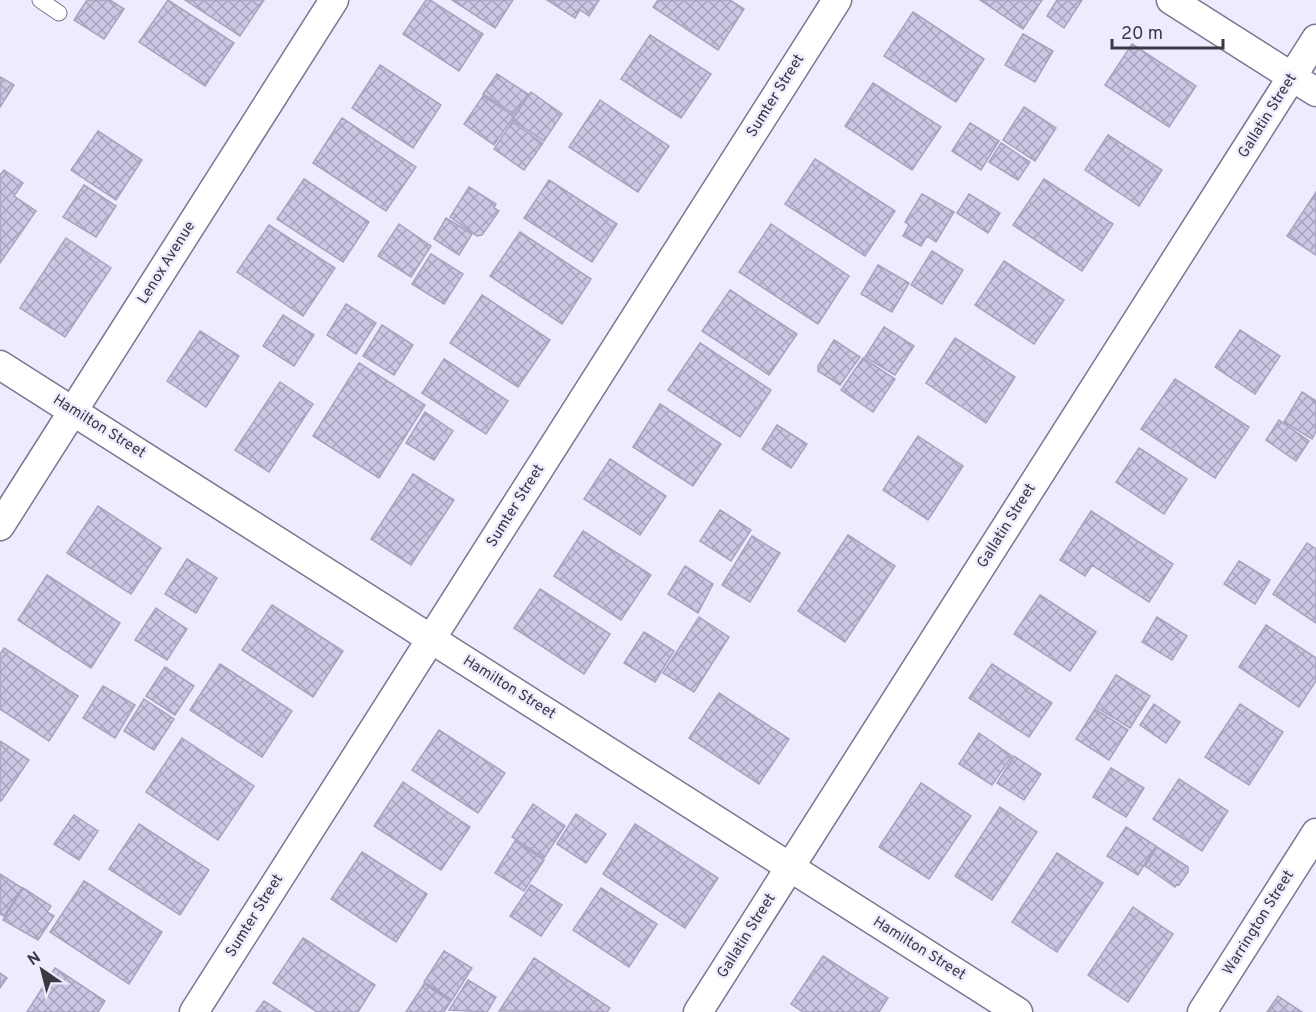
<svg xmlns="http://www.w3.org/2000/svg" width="1316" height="1012" viewBox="0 0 1316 1012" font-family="Overpass,sans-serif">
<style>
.building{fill:url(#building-cross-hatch);stroke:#a9a2bf;stroke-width:1.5}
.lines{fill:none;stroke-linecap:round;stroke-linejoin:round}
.service-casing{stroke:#7b7590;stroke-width:17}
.minor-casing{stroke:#7b7590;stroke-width:31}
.service{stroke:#fff;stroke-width:15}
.minor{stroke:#fff;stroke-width:28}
.labels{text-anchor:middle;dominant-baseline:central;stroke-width:5;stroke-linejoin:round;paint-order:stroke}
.street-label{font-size:15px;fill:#3c3945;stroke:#efebfe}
</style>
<defs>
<pattern id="building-cross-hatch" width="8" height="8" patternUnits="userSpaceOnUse" patternTransform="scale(1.5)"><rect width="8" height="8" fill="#cdc6e4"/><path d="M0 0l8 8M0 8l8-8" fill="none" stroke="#a8a2bb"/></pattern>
</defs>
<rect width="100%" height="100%" fill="#efebfe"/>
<path class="building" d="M87,0H110L124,9L104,39L74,20Z
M168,0L234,43L205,86L139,42Z
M185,0H264L240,36Z
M426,0H430L483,34L459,71L403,34Z
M452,0H513L495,28Z
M547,0H599L589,16L580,10L575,18Z
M658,0H730L744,9L718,50L653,7Z
M980,0H1042L1023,29Z
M1057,0H1082L1064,28L1047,16Z
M913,12L984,59L956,102L884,56Z
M1023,34L1053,51L1035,82L1005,65Z
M650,35L711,74L681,118L621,79Z
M1132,44L1196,86L1169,127L1105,85Z
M380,65L441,105L413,148L352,108Z
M497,74L528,94L514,114L483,94Z
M0,77L14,85L0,107Z
M873,83L941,127L912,170L845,126Z
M531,92L562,114L544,141L512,120Z
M483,96L514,116L494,145L464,124Z
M600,100L669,146L638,192L569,147Z
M1024,107L1056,128L1035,161L1003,140Z
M342,118L416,167L386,211L313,163Z
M512,122L543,143L524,170L494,149Z
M970,123L999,141L981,170L952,151Z
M98,131L142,160L116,200L71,170Z
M1108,135L1162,170L1139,206L1085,170Z
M1001,143L1030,162L1018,180L989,162Z
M815,159L895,211L865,256L785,204Z
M4,170L23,183L14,196L36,211L0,263V175Z
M304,179L369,222L343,262L277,219Z
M1044,179L1113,224L1082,271L1013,225Z
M549,180L617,224L592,262L524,218Z
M84,185L116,206L96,237L63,217Z
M469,187L496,204L494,208L499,211L482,235L477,236L450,217Z
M1316,192V255L1287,236Z
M922,194L954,212L936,242L927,236L921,246L903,236L909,225L905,222Z
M969,194L1000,213L988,233L957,213Z
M446,218L472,234L459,255L434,239Z
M399,224L431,246L411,277L378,256Z
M771,224L849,276L818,324L739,272Z
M269,225L335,268L303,316L237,272Z
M520,232L591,279L562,324L490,276Z
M66,238L111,268L65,337L20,308Z
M932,251L963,270L942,304L911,285Z
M431,254L463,274L444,304L412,284Z
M1004,261L1064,300L1034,344L975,305Z
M878,265L909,283L892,312L861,294Z
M730,290L797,334L769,375L702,331Z
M482,295L550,340L518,387L450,343Z
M346,304L376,323L356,354L327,335Z
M283,315L314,335L294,366L263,346Z
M382,325L413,345L394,375L363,356Z
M884,327L914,346L895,375L865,357Z
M1240,330L1280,356L1255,394L1215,367Z
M200,331L239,356L206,407L167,381Z
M955,338L1015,377L986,423L926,383Z
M834,340L860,357L840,385L818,371V366Z
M700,343L771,390L740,437L668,390Z
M863,358L895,379L873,412L841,390Z
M444,359L508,401L486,434L422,393Z
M359,363L425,405L379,478L313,436Z
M1175,379L1249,427L1215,478L1141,429Z
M280,382L313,404L269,472L235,450Z
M1302,392L1316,401V431L1312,439L1284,422Z
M660,404L721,444L693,486L633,447Z
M425,412L453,431L434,460L406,443Z
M1279,420L1309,441L1296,461L1266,440Z
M777,425L807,444L791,468L762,449Z
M918,436L963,466L928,520L883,490Z
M1139,448L1187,479L1164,514L1116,482Z
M610,459L666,496L640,535L584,499Z
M413,474L454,500L411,565L371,539Z
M98,506L161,548L131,594L67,553Z
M720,510L751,530L731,561L700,541Z
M1091,511L1173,564L1149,602L1092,565L1085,576L1060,560Z
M583,531L651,575L621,620L554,576Z
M848,535L895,566L845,642L798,611Z
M752,536L780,553L750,602L722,585Z
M1307,543L1316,549V623L1273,594Z
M187,559L217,578L196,613L165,594Z
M1239,561L1270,580L1255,604L1224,584Z
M685,566L713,584L698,613L668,594Z
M47,575L120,623L91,668L18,620Z
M540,589L610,634L584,674L514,628Z
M1040,595L1096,632L1070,671L1014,634Z
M272,605L343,651L313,697L242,650Z
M156,608L187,629L167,660L135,640Z
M699,617L729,637L694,692L663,673Z
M1157,617L1187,636L1172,660L1142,642Z
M1266,625L1316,658V681L1299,707L1239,667Z
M644,632L674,651L655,682L624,663Z
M4,648L78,696L49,741L0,709V654Z
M220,664L292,711L262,757L190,710Z
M992,664L1052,703L1029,737L969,698Z
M165,667L194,686L175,715L146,696Z
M1116,675L1150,696L1130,728L1096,707Z
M103,686L135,705L115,738L83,718Z
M719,693L789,739L759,784L689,738Z
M144,699L174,719L154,750L124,731Z
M1154,704L1180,722L1166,743L1140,725Z
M1240,704L1283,732L1249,785L1205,757Z
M1095,709L1128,730L1109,760L1076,739Z
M439,730L505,773L478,813L412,770Z
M979,733L1012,756L992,785L959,764Z
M182,738L254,786L218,840L146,792Z
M0,741L29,760L1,801L0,800Z
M1014,756L1041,774L1024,800L997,783Z
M1111,768L1144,788L1126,817L1093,797Z
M1179,779L1228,811L1202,851L1153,819Z
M403,782L470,827L441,870L374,826Z
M921,783L971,816L929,879L879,847Z
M533,804L565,826L544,858L512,837Z
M1000,807L1037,832L992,900L955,876Z
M576,814L606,834L586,863L557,844Z
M74,815L98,831L79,860L54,844Z
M139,824L209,870L180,915L109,869Z
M635,824L718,878L685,928L603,874Z
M1126,827L1156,846L1138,875L1107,856Z
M515,841L544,860L524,891L495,873Z
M1157,847L1188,867V872L1179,885L1177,884L1175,887L1145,866Z
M362,852L427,894L396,942L331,899Z
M1057,853L1103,883L1057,952L1012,922Z
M0,874L22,888L4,916L0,914Z
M84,881L162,932L129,984L50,932Z
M531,885L562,905L541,936L510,916Z
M23,888L51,906L47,912L54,916L38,940L3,920Z
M601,888L657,924L629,967L573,930Z
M1133,907L1173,934L1128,1002L1088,975Z
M303,938L375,985L358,1012H317L273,983Z
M444,951L472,968L452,1000L424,982Z
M823,956L888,998L879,1012H803L791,1004Z
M534,958L610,1008L607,1012L499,1011Z
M55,968L105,1001L98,1012H27Z
M0,973L7,978L0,988Z
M468,980L496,997L487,1012L449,1010Z
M424,984L451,1001L444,1012H406Z
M1278,996L1302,1012H1267Z
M264,1001L281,1012H256Z"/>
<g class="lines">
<defs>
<path id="service" d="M40,0L59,13"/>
<path id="minor" d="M1171,0L1316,92
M0,365L1018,1012
M0,526L334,0
M194,1012L837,0
M698,1012L1316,39
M1202,1012L1316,833"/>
</defs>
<use href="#service" class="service-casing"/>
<use href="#minor" class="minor-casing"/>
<use href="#service" class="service"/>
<use href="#minor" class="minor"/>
</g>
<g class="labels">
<g class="street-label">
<text transform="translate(776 96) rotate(-58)">Sumter Street</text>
<text transform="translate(1268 116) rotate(-58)">Gallatin Street</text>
<text transform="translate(167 263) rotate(-58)">Lenox Avenue</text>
<text transform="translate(99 427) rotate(32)">Hamilton Street</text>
<text transform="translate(516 506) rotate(-58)">Sumter Street</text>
<text transform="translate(1007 526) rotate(-58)">Gallatin Street</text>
<text transform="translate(509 688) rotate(32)">Hamilton Street</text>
<text transform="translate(255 916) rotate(-58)">Sumter Street</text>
<text transform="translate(1259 923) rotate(-58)">Warrington Street</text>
<text transform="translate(747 936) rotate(-58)">Gallatin Street</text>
<text transform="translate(919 949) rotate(32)">Hamilton Street</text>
</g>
</g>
<g transform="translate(42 970) rotate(325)" stroke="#efebfe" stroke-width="4.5" paint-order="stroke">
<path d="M0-4.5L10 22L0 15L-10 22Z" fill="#3c3945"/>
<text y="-9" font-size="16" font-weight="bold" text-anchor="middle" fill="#3c3945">N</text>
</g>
<path d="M1112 39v9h111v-9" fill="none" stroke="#3c3945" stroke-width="3"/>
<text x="1121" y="39" font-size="18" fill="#3c3945" stroke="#efebfe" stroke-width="4.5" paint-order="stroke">20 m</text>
</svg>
